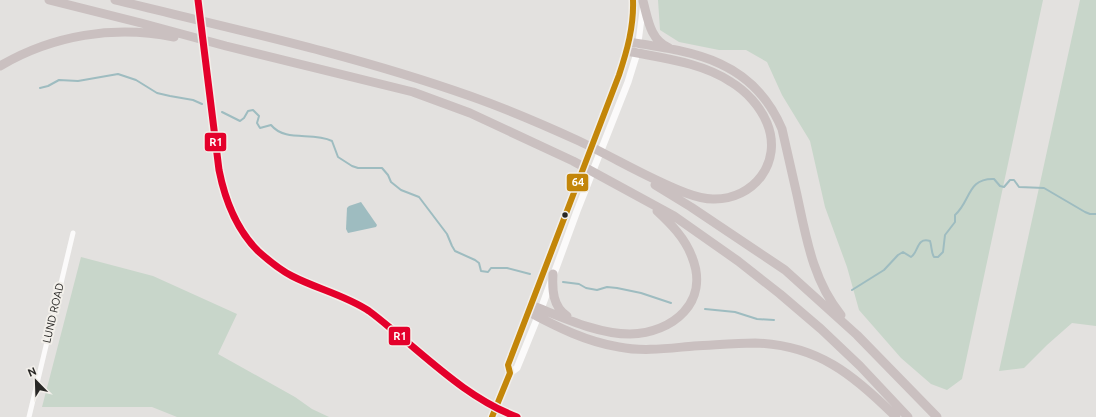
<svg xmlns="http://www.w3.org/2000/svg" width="1096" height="417" viewBox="0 0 1096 417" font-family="Ubuntu,sans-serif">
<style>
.green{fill:#c8d6ca}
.water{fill:#9ebcc0}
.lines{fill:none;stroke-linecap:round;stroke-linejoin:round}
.stream{stroke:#9ebcc0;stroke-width:2}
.minor{stroke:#fbfafa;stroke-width:5}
.tertiary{stroke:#fbfafa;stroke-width:6}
.secondary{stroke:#fbfafa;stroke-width:7}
.motorway{stroke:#cac0c0;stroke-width:9}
.bus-1-casing{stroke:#f2efea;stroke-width:9}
.bus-1{stroke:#c38609;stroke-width:6}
.rail-1-casing{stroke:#f2efea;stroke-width:10}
.rail-1{stroke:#e4002b;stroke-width:7}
.bus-dot{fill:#282725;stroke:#f2efea;stroke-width:1.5}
.labels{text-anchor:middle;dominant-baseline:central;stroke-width:4;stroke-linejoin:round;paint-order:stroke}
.street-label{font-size:11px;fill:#282725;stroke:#f2efea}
.line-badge{stroke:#f2efea;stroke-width:1.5}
.badge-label{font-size:11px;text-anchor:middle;font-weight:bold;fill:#fff}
</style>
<rect width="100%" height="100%" fill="#e3e1df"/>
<path class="green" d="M658,0H1043L962,379L947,390L931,384L901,358L859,310L847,267L825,207L810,141L782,95L767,62L746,50H719L679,42L660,30Z
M1080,0H1096V326L1072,323L1047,345L1024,368L999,371Z
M81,257L153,276L237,314L218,354L295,397L312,409L329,417H177L152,407H42Z"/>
<path class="water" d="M361,202L377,225L376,227L348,233L346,229L347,208L349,206Z"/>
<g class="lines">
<path class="stream" d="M40,88L48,86L59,80L78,81L118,74L136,80L157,93L170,96L193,100L202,104
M222,112L240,121L244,118L248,111L253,110L259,116L257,123L260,128L271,125C286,143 312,131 332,141L338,157L352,166L358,168H382L388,175L391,182L401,190L419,197L447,234L452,246L455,251L475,260L479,263L481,271L488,272L491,268H507L530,274
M563,282L579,284L586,288L597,290L607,287L617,288L641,293L671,303
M852,290L884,270L898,255L903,252L911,257C919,252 916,237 930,241C932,247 931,252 934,257H938L943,252L945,235L955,222V215C971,201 967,178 994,179L1000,186L1004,187L1010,180H1014L1019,187L1044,188L1085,212L1090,214H1096
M705,309L735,312L757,319L774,320"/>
<path class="minor" d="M29,417L73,233"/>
<path class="tertiary" d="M629,42L633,11V0
M638,46L643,7"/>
<path class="secondary" d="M510,373L517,368L541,309L577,211L628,82L637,53
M492,417L510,373L508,365L619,75L629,42"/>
<path class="motorway" d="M49,0L141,23L226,46L413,92L470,113L573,161L674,216L738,261L780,294L821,329L860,366L908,417
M115,0C234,29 354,55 470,96C507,109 544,125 579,141C615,158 649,179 686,193C694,196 704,199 713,199C754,200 783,162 767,123C760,106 746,91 731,82C701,62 661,58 627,51
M643,1C648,19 650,40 669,48
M629,42C695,52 753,60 782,129C787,151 792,173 797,195C806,237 813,281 841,315
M0,66C53,35 114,25 174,37
M655,185L691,207L785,270L857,335L937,417
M553,274C552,290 553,307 567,316
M531,305C562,317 597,334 630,334C673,333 710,302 692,257C685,238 671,224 657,211
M529,312C557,327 587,342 619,347C644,352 670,348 694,346C715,345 735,343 755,343C818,345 854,375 896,417"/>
<defs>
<path id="bus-1" d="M492,417L510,373L508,365L619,75C627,51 634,26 633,0"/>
</defs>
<use href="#bus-1" class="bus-1-casing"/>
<use href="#bus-1" class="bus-1"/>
<defs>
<path id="rail-1" d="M198,0L219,170C225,200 236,229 258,251C268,260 280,270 292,276C317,289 345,295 369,311C380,319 390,328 400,336C436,366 472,400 517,417"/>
</defs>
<use href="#rail-1" class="rail-1-casing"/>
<use href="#rail-1" class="rail-1"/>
</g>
<circle class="bus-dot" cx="565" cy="215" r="3.5"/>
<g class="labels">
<g class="street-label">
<text transform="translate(53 313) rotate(-77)">LUND ROAD</text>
</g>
</g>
<g class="line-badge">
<rect x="204" y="132" width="23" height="20" rx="4" fill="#e4002b"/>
<rect x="566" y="173" width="23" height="19" rx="4" fill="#c38609"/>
<rect x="388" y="326" width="23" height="20" rx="4" fill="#e4002b"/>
</g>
<g class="badge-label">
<text x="216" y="146">R1</text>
<text x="578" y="186">64</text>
<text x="400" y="340">R1</text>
</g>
<g transform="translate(36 381) rotate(337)" stroke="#f2efea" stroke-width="3" paint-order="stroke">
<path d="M0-3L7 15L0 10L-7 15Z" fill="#282725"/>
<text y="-6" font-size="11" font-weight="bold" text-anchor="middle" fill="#282725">N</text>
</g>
</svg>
